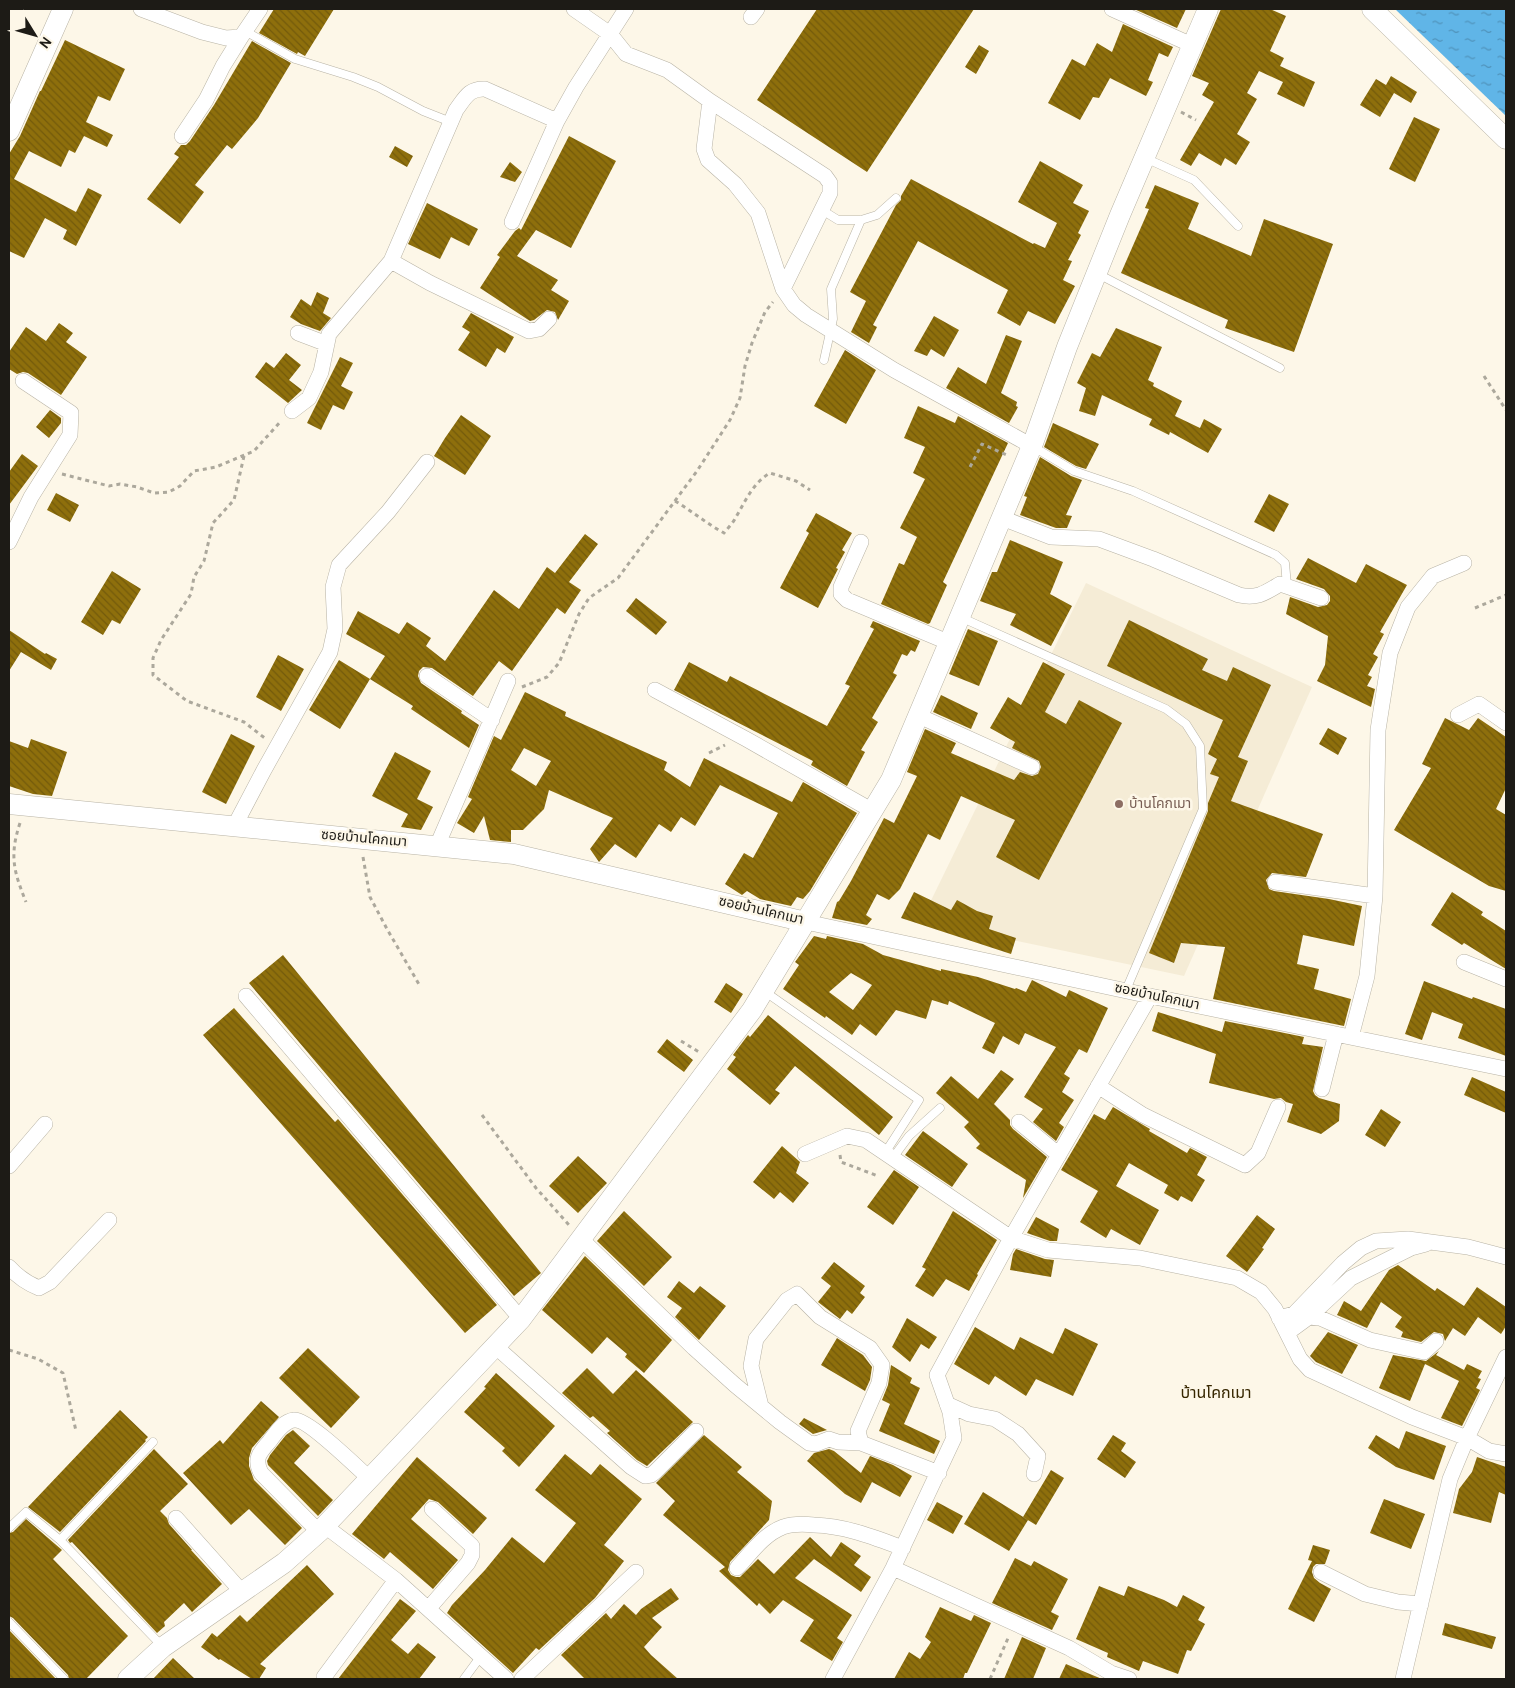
<svg xmlns="http://www.w3.org/2000/svg" width="1515" height="1688" viewBox="0 0 1515 1688" font-family="Overpass,'Noto Sans Thai',sans-serif">
<style>
.built{fill:#f5ecd6}
.water{fill:url(#water-ripples)}
.building{fill:url(#building-back-hatch);fill-rule:evenodd}
.lines{fill:none;stroke-linecap:round;stroke-linejoin:round}
.service-casing{stroke:#b8b3a5;stroke-width:9}
.minor-casing{stroke:#b8b3a5;stroke-width:16}
.tertiary-casing{stroke:#b8b3a5;stroke-width:21}
.path{stroke:#aca89c;stroke-width:3;stroke-dasharray:4 4;stroke-linecap:butt}
.service{stroke:#fff;stroke-width:8}
.minor{stroke:#fff;stroke-width:15}
.tertiary{stroke:#fff;stroke-width:20}
.education-dot{fill:#8d6e63;stroke:#fdf7e8;stroke-width:2}
.labels{text-anchor:middle;dominant-baseline:central;stroke-width:5;stroke-linejoin:round;paint-order:stroke}
.education-label{font-size:14px;fill:#785e54;stroke:#fdf7e8;text-anchor:start}
.street-label{font-size:14px;fill:#1d1b16;stroke:#fdf7e8}
.quarter-label{font-size:16px;fill:#372700;stroke:#fdf7e8}
</style>
<defs>
<pattern id="water-ripples" width="26" height="14" patternUnits="userSpaceOnUse" patternTransform="scale(1.25)"><rect width="26" height="14" fill="#60b5e7"/><path d="M2 4q2-2 4 0t4 0M15 11q2-2 4 0t4 0" fill="none" stroke="#4f92ba"/></pattern>
<pattern id="building-back-hatch" width="6" height="6" patternUnits="userSpaceOnUse" patternTransform="scale(1.25)"><rect width="6" height="6" fill="#8e6f0c"/><path d="M-1 5l2 2M0 0l6 6M5-1l2 2" fill="none" stroke="#735a0b"/></pattern>
</defs>
<rect width="100%" height="100%" fill="#fdf7e8"/>
<path class="built" d="M1086,583L1312,687L1184,976L921,921Z"/>
<path class="water" d="M1395,9H1506V116Z"/>
<path class="building" d="M274,9H334L305,56L298,52L297,54L259,33Z
M817,9H974L867,172L757,100Z
M1134,9H1186L1177,28Z
M1221,9H1270L1286,16L1270,51L1284,58L1280,66L1315,82L1304,107L1277,94L1283,82L1259,71L1247,93L1257,99L1237,134L1250,142L1236,165L1225,158L1221,166L1199,153L1191,166L1180,160L1214,102L1202,95L1209,83L1192,76Z
M1123,24L1173,47L1168,57L1159,53L1148,80L1153,82L1146,96L1110,78L1099,98L1093,97L1080,120L1048,103L1072,59L1085,66L1097,43L1112,52Z
M65,40L125,69L110,101L98,96L86,122L113,135L107,147L84,136L75,153L69,150L61,167L29,151L14,179L76,212L88,188L102,195L76,246L63,239L67,230L45,218L24,258L9,251V154L20,136L40,91H41Z
M252,41L291,63L258,118L232,149L227,145L195,185L204,192L180,224L147,199L179,157L174,154L181,145H186L190,141L214,105Z
M979,45L989,51L976,74L965,67Z
M1391,76L1417,92L1411,103L1394,93L1380,117L1360,105L1376,79L1386,85Z
M1414,117L1440,129L1415,182L1389,169Z
M569,136L616,161L571,248L536,230L517,256L558,280L551,290L569,301L558,320L555,312L547,310L534,320L530,321L480,288L500,257L497,255L515,231L519,228L521,230Z
M395,146L413,156L407,167L389,157Z
M1040,161L1083,185L1073,203L1089,211L1078,233L1081,235L1068,260L1072,261L1063,280L1075,286L1055,324L1028,311L1020,326L997,313L1008,290L918,241L873,325L877,327L869,343L851,332L866,301L850,292L896,205L901,200V196L911,179L1033,244L1034,243L1045,248L1057,223L1018,202Z
M510,162L522,172L515,182L500,177Z
M1155,185L1199,203L1188,229L1251,256L1264,219L1333,244L1294,352L1225,328L1228,320L1121,273L1149,209L1145,208Z
M427,203L478,229L469,246L451,237L440,259L408,244Z
M317,292L329,298L323,313L331,318L320,331L301,324L290,317L301,299L311,306Z
M471,313L514,337L505,353L497,348L486,367L458,350L470,332L462,327Z
M934,316L959,330L944,357L931,349L927,356L914,351Z
M59,323L73,333L66,342L87,357L61,395L28,373L23,372L17,374L9,369V352L26,327L46,341Z
M1116,328L1162,347L1148,380L1154,383L1153,386L1182,401L1175,416L1200,428L1204,419L1222,429L1208,453L1170,432L1169,435L1149,425L1152,419L1102,395L1095,416L1079,411L1086,388L1077,383L1092,353L1100,357Z
M1006,335L1022,341L1001,393L1017,402L1016,406L1018,407L1009,423L946,388L958,367L986,384Z
M845,350L876,370L846,424L814,406Z
M286,353L301,365L289,380L302,390L288,403L255,377L266,362L274,368Z
M340,357L353,363L341,386L353,392L344,410L333,405L321,430L307,423Z
M918,406L955,423L958,416L1008,443L943,582L947,585L930,623L928,624L881,604L899,563L904,565L917,537L900,528L925,479L913,473L925,447L904,438Z
M50,410L61,418V423L49,438L36,427Z
M461,415L491,436L465,475L434,456L445,438Z
M1053,423L1099,444L1086,469L1076,466L1044,447Z
M22,454L38,466L9,505V472Z
M1040,457L1071,476L1082,480L1066,515L1072,516L1067,528H1056L1020,515L1027,497L1024,496Z
M56,493L79,505L70,522L47,510Z
M1269,494L1289,504L1274,532L1254,522Z
M816,513L852,533L842,550L845,552L836,568L838,569L818,608L780,588L809,533L806,531Z
M585,534L598,544L569,582L581,590L565,614L557,608L512,671L499,661L473,696L432,668L423,667L419,671L418,676L421,683L462,711L461,713L479,725L469,748L411,709L413,706L370,679L385,656L346,634L358,611L399,634L407,622L431,638L426,646L445,661L494,590L519,609L547,567L555,573Z
M1010,540L1063,562L1050,594L1072,606L1051,646L1010,625L1016,614L980,601L992,572H997Z
M1308,558L1356,583L1366,564L1407,585L1380,632L1384,634L1373,654L1378,657L1368,675L1372,677L1367,686L1375,689L1371,707L1317,681L1325,665L1328,636L1286,614L1290,597L1318,607L1327,605L1330,601V596L1324,589L1296,579Z
M112,571L141,589L120,624L112,620L103,635L81,622Z
M636,598L667,622L656,635L626,611Z
M1129,620L1208,659L1202,670L1227,681L1233,667L1271,685L1238,757L1248,761L1231,801L1323,834L1306,877L1272,873L1266,880L1269,889L1274,891L1329,899L1362,906L1354,946L1303,935L1297,964L1319,969L1314,989L1351,999L1344,1026L1213,999L1225,947L1181,943L1174,963L1149,953L1208,811V803L1219,777L1210,774L1217,759L1208,754L1223,720L1107,666Z
M873,621L920,641L915,652L911,650L907,656L902,654L893,673L897,675L872,718L878,722L861,750L865,752L847,786L811,765L813,761L674,690L689,662L727,682L730,676L827,726L850,686L845,684L874,629L870,627Z
M968,629L998,641L979,686L949,674Z
M9,630L45,654L46,653L57,659L51,670L21,652L9,671Z
M278,655L304,669L281,711L256,697Z
M339,660L370,679L340,729L309,710Z
M1043,662L1065,674L1045,712L1066,724L1079,700L1122,723L1039,880L996,857L1015,820L961,796L940,840L928,834L900,889L889,900L877,894L866,915L872,919L867,925L832,918L837,902L839,901L851,881L884,818L894,823L917,776L907,772L925,729L956,743L951,753L1014,780L1020,772L1032,776L1038,774L1041,767L1039,761L1012,748L1015,742L990,728L1008,697L1021,705Z
M525,692L566,712L565,716L667,762L664,770L690,787L704,758L792,802L803,782L857,813L810,891L803,899L797,897L791,906L760,899L747,891L742,895L725,884L744,853L753,858L778,813L720,785L695,826L681,817L671,832L659,824L636,858L615,844L599,862L590,849L613,818L549,790L544,809L523,830H511V842L490,840L484,816L474,833L457,823L472,799L468,797L494,736L501,740ZM524,748L551,761L536,786L511,770Z
M941,695L978,713L971,729L933,712Z
M1445,718L1469,730L1478,718L1506,737V788L1496,809L1506,815V891L1489,886L1394,830L1431,768L1422,764Z
M1328,728L1347,738L1338,755L1319,744Z
M231,734L255,746L226,804L202,792Z
M31,739L67,752L52,796L33,794L9,786V741L28,748Z
M395,752L431,771L417,799L433,807L421,830L401,827L408,814L372,796Z
M914,892L951,910L957,900L977,911L993,916L989,929L1016,938L1011,954L901,918Z
M1452,892L1483,912L1481,915L1506,931V969L1464,943L1462,945L1431,925Z
M814,936L826,939L827,936L863,944L883,955L941,971V969L978,977L1015,989L1016,988L1026,992L1032,980L1066,997L1069,990L1108,1008L1087,1053L1079,1049L1064,1074L1070,1078L1062,1092L1074,1100L1059,1123L1064,1127L1056,1141L1033,1122L1043,1109L1024,1097L1056,1047L1025,1033L1019,1045L1003,1036L994,1054L982,1048L995,1023L949,1001L948,1005L932,1000L926,1019L896,1010L876,1036L860,1024L852,1035L826,1016L825,1018L783,989L799,965L795,962ZM851,973L872,985L853,1010L829,992Z
M283,955L541,1273L514,1296L249,983Z
M1424,981L1472,999L1473,997L1506,1009V1056L1458,1038L1463,1024L1432,1012L1422,1040L1405,1034Z
M726,983L743,994L731,1013L714,1002Z
M234,1008L335,1122L338,1119L497,1305L465,1333L203,1035Z
M1158,1012L1222,1032L1225,1021L1304,1037L1302,1044L1323,1047L1313,1091L1315,1095L1319,1098L1340,1104L1339,1121L1321,1134L1287,1122L1293,1104L1286,1102L1281,1098L1274,1099L1209,1083L1216,1054L1152,1031Z
M768,1015L893,1117L879,1135L795,1066L775,1090L780,1093L770,1105L727,1069L736,1057L733,1055L748,1035L750,1037Z
M667,1039L693,1060L684,1072L657,1052Z
M1001,1070L1014,1079L994,1104L1010,1120V1125L1013,1129L1047,1157L1023,1198L1026,1180L976,1148L980,1144L964,1127L969,1122L936,1093L951,1076L978,1099Z
M1472,1077L1506,1092V1113L1464,1095Z
M1113,1107L1150,1129L1149,1131L1187,1153L1190,1148L1207,1157L1197,1175L1205,1180L1192,1202L1181,1196L1178,1201L1164,1193L1168,1185L1129,1163L1116,1186L1159,1210L1140,1245L1111,1229L1106,1238L1080,1222L1098,1191L1061,1170L1094,1114L1105,1120Z
M1381,1109L1401,1122L1385,1147L1365,1135Z
M923,1131L968,1164L952,1187L905,1155Z
M782,1146L800,1162L796,1173L809,1183L793,1203L780,1192L774,1199L753,1182Z
M578,1156L607,1183L578,1213L549,1186Z
M894,1170L919,1187L893,1225L867,1207Z
M624,1211L672,1257L644,1286L597,1241Z
M953,1211L997,1240L977,1274L978,1275L969,1291L946,1279L933,1297L915,1286L926,1269L922,1267Z
M1257,1215L1275,1229L1262,1248L1264,1249L1247,1272L1226,1256Z
M1036,1217L1059,1229L1057,1241H1050L1027,1233Z
M1016,1249L1045,1259L1054,1260L1051,1277L1010,1270L1013,1254Z
M585,1256L672,1340L644,1373L625,1357L627,1354L607,1337L592,1354L542,1310Z
M834,1262L865,1286L860,1293L865,1297L852,1314L847,1310L840,1319L818,1302L831,1286L821,1278Z
M1398,1265L1435,1291L1437,1288L1464,1306L1477,1287L1506,1307V1326L1501,1334L1478,1317L1465,1336L1453,1328L1445,1341L1443,1334L1434,1332L1421,1342L1401,1337L1403,1332L1395,1327L1402,1317L1381,1302L1367,1328L1337,1315L1344,1301L1361,1311L1389,1270Z
M679,1281L694,1293L700,1286L726,1306L699,1340L675,1317L682,1308L667,1297Z
M907,1318L937,1337L929,1349L921,1344L910,1362L892,1347Z
M975,1327L1014,1350L1020,1337L1053,1354L1065,1328L1098,1344L1073,1396L1036,1379L1026,1396L995,1376L989,1385L954,1364Z
M1328,1332L1358,1345L1342,1374L1316,1362L1310,1356Z
M837,1338L863,1355L872,1367L870,1380L865,1391L821,1365Z
M308,1348L360,1397L331,1428L279,1378Z
M1439,1351L1436,1355L1464,1370L1467,1364L1482,1371L1478,1378L1481,1379L1476,1388L1480,1390L1462,1426L1441,1418L1459,1381L1425,1364L1410,1401L1379,1388L1393,1355L1426,1361Z
M891,1365L912,1378L910,1383L920,1388L904,1424L940,1441L934,1454L879,1431L890,1404L882,1400L888,1385Z
M587,1368L613,1394L636,1370L693,1422L647,1466L637,1460L607,1433L610,1431L593,1416L590,1418L562,1393Z
M496,1373L555,1426L519,1467L502,1451L505,1448L464,1412L486,1388L484,1387Z
M261,1401L279,1417L252,1448L249,1458V1466L254,1480L302,1528L285,1545L249,1509L231,1525L183,1473L220,1440L223,1444Z
M120,1410L148,1437L145,1440L146,1441L60,1532L28,1507Z
M804,1418L827,1430L813,1434L799,1424Z
M293,1430L310,1446L294,1463L333,1500L318,1516L268,1465L267,1461L270,1455L286,1435Z
M1406,1431L1446,1446L1434,1480L1396,1467L1368,1448L1376,1435L1399,1449Z
M704,1435L742,1467L737,1472L772,1501L769,1520L730,1562L728,1570L731,1575L736,1577H740L758,1559L774,1574L810,1537L831,1557L841,1542L861,1556L854,1565L871,1577L861,1592L814,1559L795,1578L852,1615L837,1638L843,1642L832,1661L800,1641L814,1620L783,1600L770,1614L759,1603L757,1606L719,1571L725,1567L663,1515L675,1501L656,1483Z
M1113,1435L1126,1443L1121,1451L1136,1462L1125,1478L1097,1459Z
M154,1449L188,1484L160,1511L167,1518L169,1524L192,1550H191L222,1584L192,1612L184,1603L164,1622L165,1626L157,1633L72,1542L70,1543L68,1540Z
M829,1449L834,1451L861,1473L870,1456L893,1465L912,1476L900,1497L872,1482L861,1503L845,1494L807,1461L814,1453Z
M565,1454L591,1475L600,1464L642,1499L604,1545L624,1561L595,1598L539,1650L536,1648L513,1673L447,1613L452,1605L485,1570L512,1537L544,1563L576,1523L535,1490Z
M417,1457L487,1518L473,1534L438,1502L429,1499L411,1519L458,1560L433,1589L390,1552L384,1559L352,1534Z
M1477,1457L1506,1467V1495L1499,1492L1491,1523L1453,1513L1459,1489L1472,1472Z
M1051,1470L1064,1478L1036,1525L1023,1517Z
M983,1492L1028,1520L1009,1551L964,1524Z
M1384,1499L1425,1514L1411,1549L1370,1533Z
M937,1502L963,1516L953,1534L927,1520Z
M26,1519L62,1550L53,1559L128,1636L86,1679H69L68,1675L13,1618L9,1616V1533L13,1532Z
M1313,1545L1330,1550L1325,1564H1316L1313,1567L1312,1572L1314,1578L1320,1583L1331,1589L1314,1622L1288,1609L1312,1561L1308,1560Z
M1015,1558L1031,1566L1034,1561L1068,1579L1051,1612L1059,1616L1052,1630L992,1603Z
M307,1565L334,1594L260,1664L266,1668L259,1679H252L220,1659L219,1660L201,1647L212,1633L217,1637L240,1615L247,1622Z
M1099,1586L1124,1596L1128,1586L1164,1600L1177,1607L1183,1595L1205,1607L1198,1620L1205,1624L1191,1651L1187,1650L1178,1674L1143,1661L1139,1671L1107,1657L1108,1653L1076,1639Z
M671,1588L679,1599L652,1618L662,1627L644,1647L651,1655L678,1679H585L561,1655L606,1613L611,1619L624,1604L636,1615L641,1609Z
M400,1599L416,1611L391,1640L408,1654L418,1643L436,1657L419,1679H338Z
M940,1607L971,1621L974,1615L991,1623L967,1673H965L963,1679H894L909,1652L920,1659L931,1642L925,1637Z
M1445,1623L1496,1637L1492,1649L1442,1635Z
M9,1630L56,1679H9Z
M1022,1637L1046,1648L1033,1679H1004Z
M173,1658L195,1679H153Z
M1066,1664L1073,1667L1102,1679H1059Z"/>
<g class="lines">
<defs>
<path id="service" d="M245,31L295,59L353,77L378,87L423,111L451,122
M1145,158L1194,180L1238,226
M822,210L838,220H861L877,215L896,198
M1098,274L1280,368
M824,360L833,319L831,289L861,220
M1032,446L1074,471L1133,491L1276,555L1285,563L1287,586
M960,617L1166,709L1186,724L1200,746L1203,809L1126,990
M764,991L919,1100L885,1153
M892,1159L909,1136L940,1108
M9,1528L26,1512L60,1540L162,1646
M60,1540L153,1442
M9,1622L64,1679
M464,1679L481,1656"/>
<path id="minor" d="M141,9L202,32L226,38L241,37
M574,9L610,34L626,54L667,70L710,101L704,149L708,160L735,184L758,213L783,289L794,305L806,315L894,370L1032,446
M1112,9L1192,45
M751,17L757,9
M710,101L825,176L830,183V193L783,289
M182,136L206,100L223,66L241,37L260,9
M512,222L557,121L576,87L626,9
M391,261L430,283L529,331L539,329L549,319
M298,333L327,344
M292,411L309,398L321,372L329,334L391,261L456,110C465,98 469,88 485,89L557,121
M1002,518L1051,537L1099,539L1153,559L1239,595C1257,599 1265,593 1280,584L1321,598
M9,542L31,497L70,435L71,413L23,381
M861,542L841,587V594L847,600L950,643
M427,676L492,720
M655,690L746,739L873,811
M1458,715L1479,704L1506,723
M919,716L1032,767
M234,827L264,770L330,652L335,629L333,587L339,565L388,512L427,462
M437,846L508,681
M1275,882L1375,896
M806,922L1150,996L1506,1069
M1464,962L1506,979
M246,996L521,1319
M1351,1037L1367,976L1375,896L1378,730L1390,653L1408,607L1433,576L1464,563
M1098,1086L1143,1115L1245,1165L1258,1153L1278,1107
M1322,1089L1336,1034
M1019,1122L1059,1155
M805,1154L847,1136L866,1140L1011,1238L1048,1250L1140,1258L1237,1278L1261,1292L1275,1309L1300,1359L1310,1370L1412,1417L1467,1438L1489,1451L1506,1454
M9,1166L45,1124
M581,1239L694,1348L735,1385L780,1422L809,1443L816,1444L829,1439L838,1442L861,1443L939,1473
M9,1267C18,1277 26,1283 39,1288L50,1282L109,1220
M1309,1317L1320,1318L1370,1340L1424,1352L1436,1341
M1279,1318L1294,1314L1343,1263L1361,1248L1376,1241L1408,1239L1468,1247L1506,1257
M1287,1333L1309,1317L1351,1278L1411,1248L1426,1244
M495,1346L631,1467L645,1476L651,1475L655,1472L696,1431
M947,1404L969,1414L995,1419L1018,1434L1038,1456L1034,1474
M761,1406L751,1366L756,1339L787,1300L797,1294L820,1317L870,1348L882,1365L879,1383L858,1431L861,1443
M176,1518L242,1592
M325,1526L396,1580L506,1679
M319,1532L261,1473C254,1459 259,1453 269,1442C275,1434 283,1421 294,1420C307,1418 358,1468 370,1479
M737,1568C750,1554 764,1534 783,1527C792,1524 804,1524 814,1525C846,1526 873,1537 903,1548
M893,1568L1069,1648L1111,1673L1129,1679
M1321,1572L1365,1594L1398,1602L1421,1604
M429,1608L468,1563L472,1555V1546L432,1509
M324,1677L396,1580
M522,1679L636,1572
M833,1679L893,1568L954,1438L950,1412L937,1375L1011,1238L1150,996
M1403,1679L1450,1479L1467,1438L1506,1357"/>
<path id="tertiary" d="M1372,9L1506,139
M9,131L63,9
M9,804L514,854L806,922
M128,1679L163,1647L284,1563L319,1532L521,1319L752,1010L891,780L1032,446L1067,347L1120,215L1208,9"/>
</defs>
<use href="#service" class="service-casing"/>
<use href="#minor" class="minor-casing"/>
<use href="#tertiary" class="tertiary-casing"/>
<path class="path" d="M1181,112L1196,120
M1484,376L1506,410
M244,456L234,500L213,523L204,561L194,577L191,594L161,640L153,658V675L187,701L244,722L266,739
M970,467L982,444L1009,456
M62,474L109,486L120,484L137,487L154,493L169,492L180,486L194,471L216,467L254,451L281,421
M675,501C692,511 707,524 724,533C728,528 733,523 736,517C746,500 753,483 770,473L796,481L810,490
M1475,608L1506,595
M522,687L547,677L559,663L579,614L589,598L618,578L697,471L730,420L740,398L745,366L752,343L765,312L773,302
M709,753L725,745
M20,823C9,856 14,872 26,902
M363,857L370,897L387,929L420,986
M681,1041L699,1052
M482,1115L536,1188L569,1225
M840,1155L841,1162L878,1176
M9,1350L38,1359L63,1373L76,1431
M990,1679L1009,1636"/>
<use href="#service" class="service"/>
<use href="#minor" class="minor"/>
<use href="#tertiary" class="tertiary"/>
</g>
<circle class="education-dot" cx="1119" cy="804" r="5"/>
<g class="labels">
<g class="education-label">
<text x="1129" y="804">บ้านโคกเมา</text>
</g>
<g class="street-label">
<text transform="translate(364 839) rotate(5)">ซอยบ้านโคกเมา</text>
<text transform="translate(761 911) rotate(13)">ซอยบ้านโคกเมา</text>
<text transform="translate(1157 997) rotate(12)">ซอยบ้านโคกเมา</text>
</g>
<g class="quarter-label">
<text x="1216" y="1394">บ้านโคกเมา</text>
</g>
</g>
<rect width="1515" height="1688" fill="none" stroke="#1d1b16" stroke-width="20"/>
<g transform="translate(35 35) rotate(127)" stroke="#fdf7e8" stroke-width="4" paint-order="stroke">
<path d="M0-4L9 19L0 12L-9 19Z" fill="#1d1b16"/>
<text y="-8" font-size="14" font-weight="bold" text-anchor="middle" fill="#1d1b16">N</text>
</g>
</svg>
